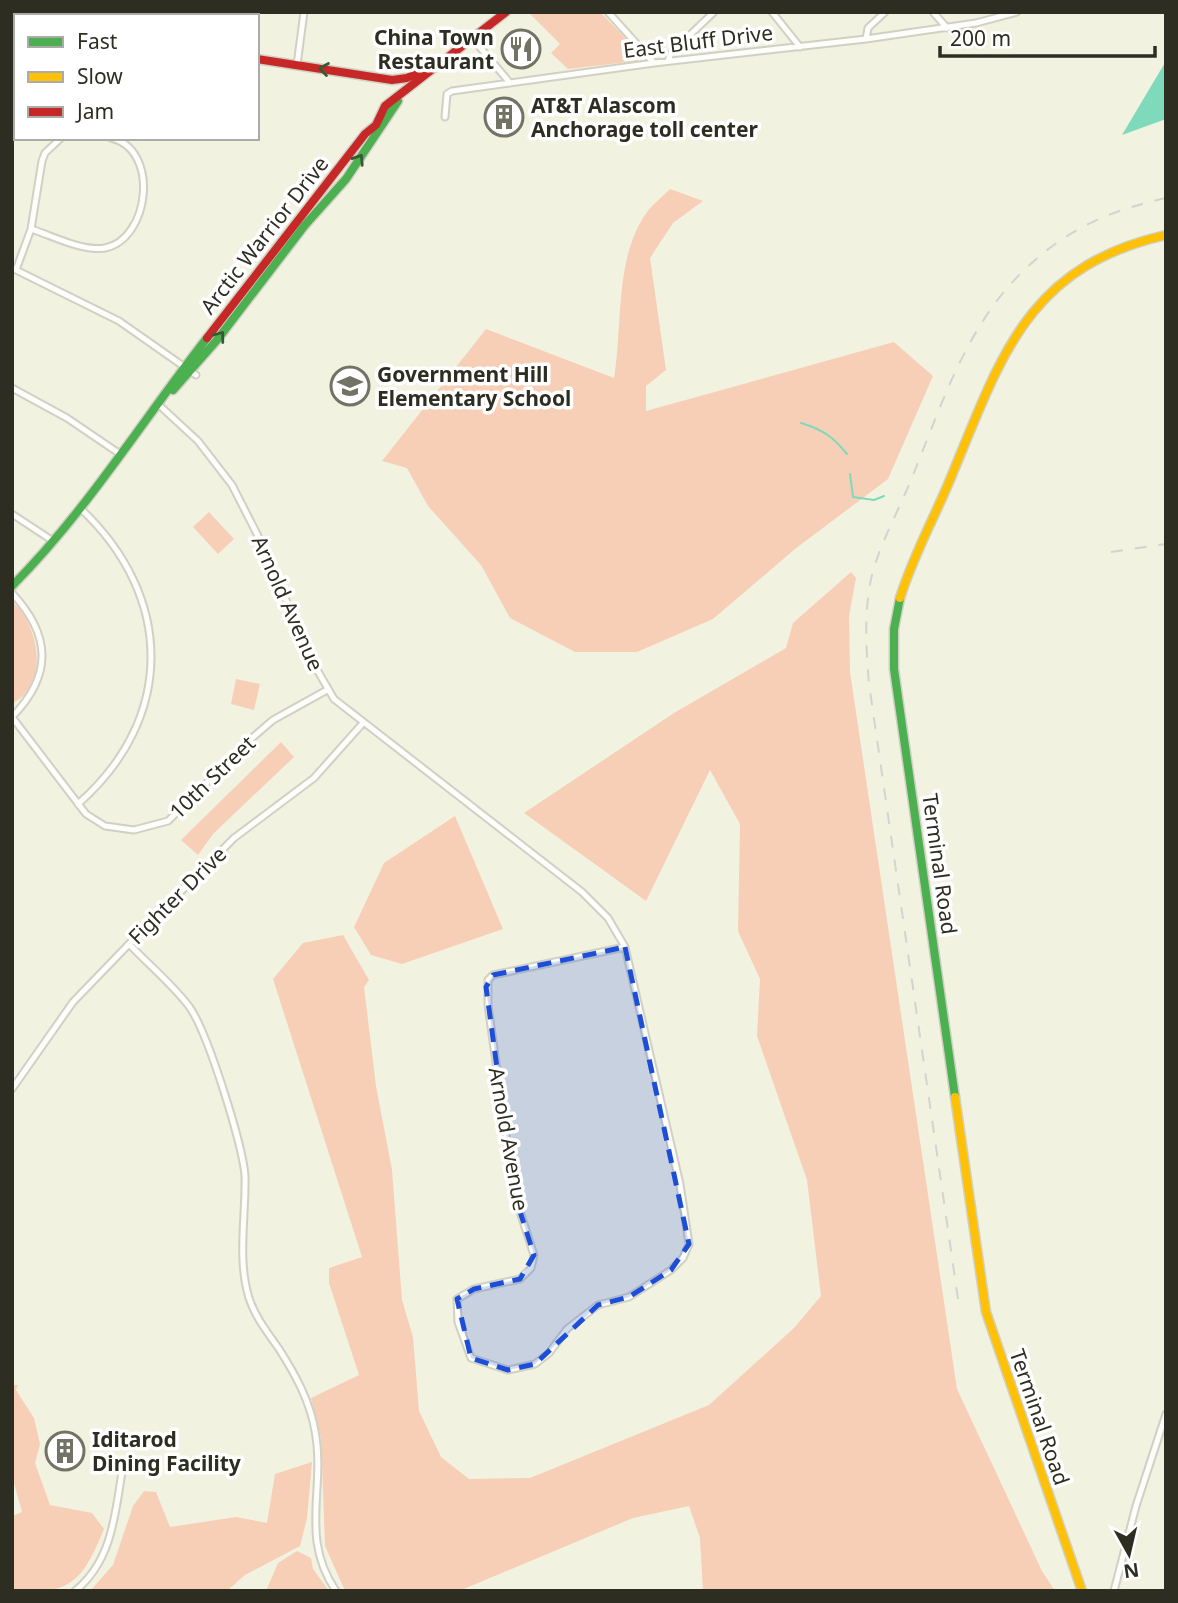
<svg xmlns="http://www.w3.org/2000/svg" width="1178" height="1603" viewBox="0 0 1178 1603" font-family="'Noto Sans',sans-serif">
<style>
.green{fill:#f7cfb7}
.water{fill:#7edaba}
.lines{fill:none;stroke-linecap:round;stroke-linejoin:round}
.stream{stroke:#7edaba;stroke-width:2}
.street-casing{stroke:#d0d0c4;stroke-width:9}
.fast-casing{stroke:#d0d0c4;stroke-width:11}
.slow-casing{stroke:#d0d0c4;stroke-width:11}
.jam-casing{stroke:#d0d0c4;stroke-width:11}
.street{stroke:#fdfdfa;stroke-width:5}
.fast{stroke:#4caf50;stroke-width:8}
.slow{stroke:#ffc107;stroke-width:8}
.jam{stroke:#c62828;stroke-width:8}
.rail{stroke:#d3d3cf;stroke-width:2;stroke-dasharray:12 12;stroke-linecap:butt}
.oneway{stroke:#385a32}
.marked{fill:#1d4ed8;fill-opacity:0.2;stroke:#1d4ed8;stroke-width:5;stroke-dasharray:14 9;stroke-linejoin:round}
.labels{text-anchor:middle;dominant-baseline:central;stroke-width:7;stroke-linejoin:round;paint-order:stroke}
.poi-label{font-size:21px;font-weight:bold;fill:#2d2d22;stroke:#fff;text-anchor:start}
.street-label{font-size:21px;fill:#2d2d22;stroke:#fff}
</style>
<rect width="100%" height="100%" fill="#f2f2e1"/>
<path class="green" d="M528,12H600L641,54L637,61L568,69L551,53L560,44Z
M670,189L703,201L673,223L650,258L666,370L646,386V411L894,342L933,376L888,479L795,549L713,619L637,652H575L510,618L481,565L428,506L407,468L382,461L486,329L614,378C623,325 614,258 647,212C653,204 663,196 670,189Z
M209,512L234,539L218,554L193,527Z
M851,572L856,578L849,616L850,672L957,1389L1042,1571L1055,1591H703L700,1538L689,1506L633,1518L459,1591H345L325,1546L321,1438L311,1398L359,1375L329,1283V1268L362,1257L273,979L303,943L343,935L369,980L364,987L376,1086L392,1170L402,1300L413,1337L419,1411L441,1457L469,1479L530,1478L709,1405L794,1328L821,1296L807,1180L757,1036L760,979L738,931L740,824L710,770L646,901L524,813L674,713L786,648L793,623Z
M12,601C38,623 50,682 15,702L12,699Z
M236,679L260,684L254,710L231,704Z
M281,742L294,757L213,834L198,855L181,840Z
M455,816L503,929L402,964L371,955L354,927L384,863Z
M12,1385H18L16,1390L34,1418L40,1444L35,1463L50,1505L92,1513L104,1529C90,1562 79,1591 39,1591C30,1591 19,1592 12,1589V1516L22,1512L12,1476Z
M312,1462L307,1518L300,1546L245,1575L227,1591H90L113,1565L133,1506L144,1491L156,1492L170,1527L236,1517L267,1523L275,1474Z
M297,1551L311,1558L313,1569L329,1591H266L278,1563Z"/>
<path class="water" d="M1166,61V119L1122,135Z"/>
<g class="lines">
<path class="stream" d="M801,423C824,430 833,437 847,454
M850,474L853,497L874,500L884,496"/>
<defs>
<path id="street" d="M608,12L654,63
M772,12L800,47
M933,12L947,28
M85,16L86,12
M195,16L196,12
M473,39L510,83
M866,39L868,28L885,12
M668,61L671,53L714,12
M297,65L304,12
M445,117L447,94L452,91L654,63L866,39L976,23L1017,12
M31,229C53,236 83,252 105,248C150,239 160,149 111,138
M12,268L119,321L196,375
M16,270L31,229L42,161L45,153L61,138
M12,388L67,418L120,454
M159,405L198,441L232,485L257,534L316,668L334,699L582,892L608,918L625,947
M12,514L53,541
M12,593C51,635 53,675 12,717
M12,717L86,814L105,826L134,830L168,821L252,738L273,720L327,690
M78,804C176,718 174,596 80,508
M129,944C148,964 171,983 188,1005C207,1029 243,1146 245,1176C246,1216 237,1259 249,1298C255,1317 268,1333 279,1349C295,1374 310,1401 315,1431C326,1489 299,1537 336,1591
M625,947L680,1184L689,1244L683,1258L671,1270L629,1297L598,1305L567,1329L549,1353L535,1364L508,1370L471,1358L458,1322L457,1299L474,1289L520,1279L531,1268L534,1255L514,1193L488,1005V980L493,975Z
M12,1089L73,1002L129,944L234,838L314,778L363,723
M75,1591C112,1561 115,1515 122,1472
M1114,1591L1136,1506L1166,1414"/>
<path id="fast" d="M173,390L217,340L305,225L346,179L398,101
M12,586C86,512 142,421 207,338
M900,598L894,629V669L955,1097"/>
<path id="slow" d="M900,598C914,553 937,513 954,470C1002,354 1029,266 1166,235
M955,1097L986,1312L1082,1591"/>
<path id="jam" d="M12,27L16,28
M257,59L392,80L407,78L437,62
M207,338L365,134L376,125L385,106L506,12"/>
</defs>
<use href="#street" class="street-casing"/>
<use href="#fast" class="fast-casing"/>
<use href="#slow" class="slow-casing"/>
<use href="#jam" class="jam-casing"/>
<use href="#street" class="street"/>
<use href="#fast" class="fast"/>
<use href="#slow" class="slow"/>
<use href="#jam" class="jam"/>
<path class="rail" d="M1111,552L1166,544
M958,1299L869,684C866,649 864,613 871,579C879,545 898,512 911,480C943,402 968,318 1034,261C1073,226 1116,209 1166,198"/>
</g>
<defs><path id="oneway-chevron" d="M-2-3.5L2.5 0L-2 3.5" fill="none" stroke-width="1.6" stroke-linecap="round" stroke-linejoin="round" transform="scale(1.75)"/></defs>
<g class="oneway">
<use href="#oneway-chevron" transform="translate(324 69) rotate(-171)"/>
<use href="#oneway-chevron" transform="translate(359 159) rotate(-57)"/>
<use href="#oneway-chevron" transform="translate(220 336) rotate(-53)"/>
</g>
<path class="marked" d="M625,947L689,1244L671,1270L629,1297L598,1305L535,1364L508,1370L471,1358L457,1299L474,1289L520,1279L534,1255L514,1193L486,987L493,975Z"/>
<defs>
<symbol id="restaurant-ring" viewBox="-11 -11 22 22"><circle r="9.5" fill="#fff" stroke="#727265" stroke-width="1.5"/><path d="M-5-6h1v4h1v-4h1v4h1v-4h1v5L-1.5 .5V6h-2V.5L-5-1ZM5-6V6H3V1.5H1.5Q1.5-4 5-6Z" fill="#727265"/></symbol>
<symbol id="building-ring" viewBox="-11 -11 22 22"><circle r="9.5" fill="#fff" stroke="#727265" stroke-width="1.5"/><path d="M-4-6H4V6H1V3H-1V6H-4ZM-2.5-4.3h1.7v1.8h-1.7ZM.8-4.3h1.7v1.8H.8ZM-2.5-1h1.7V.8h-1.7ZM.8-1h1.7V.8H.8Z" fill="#727265"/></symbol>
<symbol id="school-ring" viewBox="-11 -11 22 22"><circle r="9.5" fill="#fff" stroke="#727265" stroke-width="1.5"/><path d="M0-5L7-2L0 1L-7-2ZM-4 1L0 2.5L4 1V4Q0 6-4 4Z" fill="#727265"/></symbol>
</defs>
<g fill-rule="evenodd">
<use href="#restaurant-ring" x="499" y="27" width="44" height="44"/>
<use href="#building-ring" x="482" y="95" width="44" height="44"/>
<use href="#school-ring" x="328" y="364" width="44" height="44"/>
<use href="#building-ring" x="43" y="1429" width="44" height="44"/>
</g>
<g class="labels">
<g class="poi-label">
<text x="494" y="37" text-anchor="end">China Town<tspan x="494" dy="24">Restaurant</tspan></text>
<text x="531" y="105">AT&amp;T Alascom<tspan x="531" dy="24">Anchorage toll center</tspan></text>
<text x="377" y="374">Government Hill<tspan x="377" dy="24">Elementary School</tspan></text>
<text x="92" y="1439">Iditarod<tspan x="92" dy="24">Dining Facility</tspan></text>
</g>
<g class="street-label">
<text transform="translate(698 41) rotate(-7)">East Bluff Drive</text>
<text transform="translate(264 235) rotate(-52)">Arctic Warrior Drive</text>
<text transform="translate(288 603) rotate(66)">Arnold Avenue</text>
<text transform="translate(212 777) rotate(-44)">10th Street</text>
<text transform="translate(940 864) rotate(82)">Terminal Road</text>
<text transform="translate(177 895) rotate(-45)">Fighter Drive</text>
<text transform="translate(509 1139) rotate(80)">Arnold Avenue</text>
<text transform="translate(1040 1417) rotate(71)">Terminal Road</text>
</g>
</g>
<rect width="1178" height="1603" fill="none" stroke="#2d2d22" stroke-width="28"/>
<rect x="14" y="14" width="245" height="126" fill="#ffffff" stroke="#ababa7" stroke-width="2"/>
<rect x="28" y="37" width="35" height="10" fill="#4caf50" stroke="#ababa7" stroke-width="2"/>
<text x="77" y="49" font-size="21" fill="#2d2d22">Fast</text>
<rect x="28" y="72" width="35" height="10" fill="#ffc107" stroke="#ababa7" stroke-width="2"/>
<text x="77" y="84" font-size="21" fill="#2d2d22">Slow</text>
<rect x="28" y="107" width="35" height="10" fill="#c62828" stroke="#ababa7" stroke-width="2"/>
<text x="77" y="119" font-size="21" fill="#2d2d22">Jam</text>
<g transform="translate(1129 1554) rotate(172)" stroke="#ffffff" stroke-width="5" paint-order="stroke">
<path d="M0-5L12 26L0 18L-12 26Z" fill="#2d2d22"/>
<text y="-10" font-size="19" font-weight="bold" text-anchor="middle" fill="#2d2d22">N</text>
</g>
<path d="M940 46v10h215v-10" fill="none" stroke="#2d2d22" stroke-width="3.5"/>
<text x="950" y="46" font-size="21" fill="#2d2d22" stroke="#ffffff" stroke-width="5" paint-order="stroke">200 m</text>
</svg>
